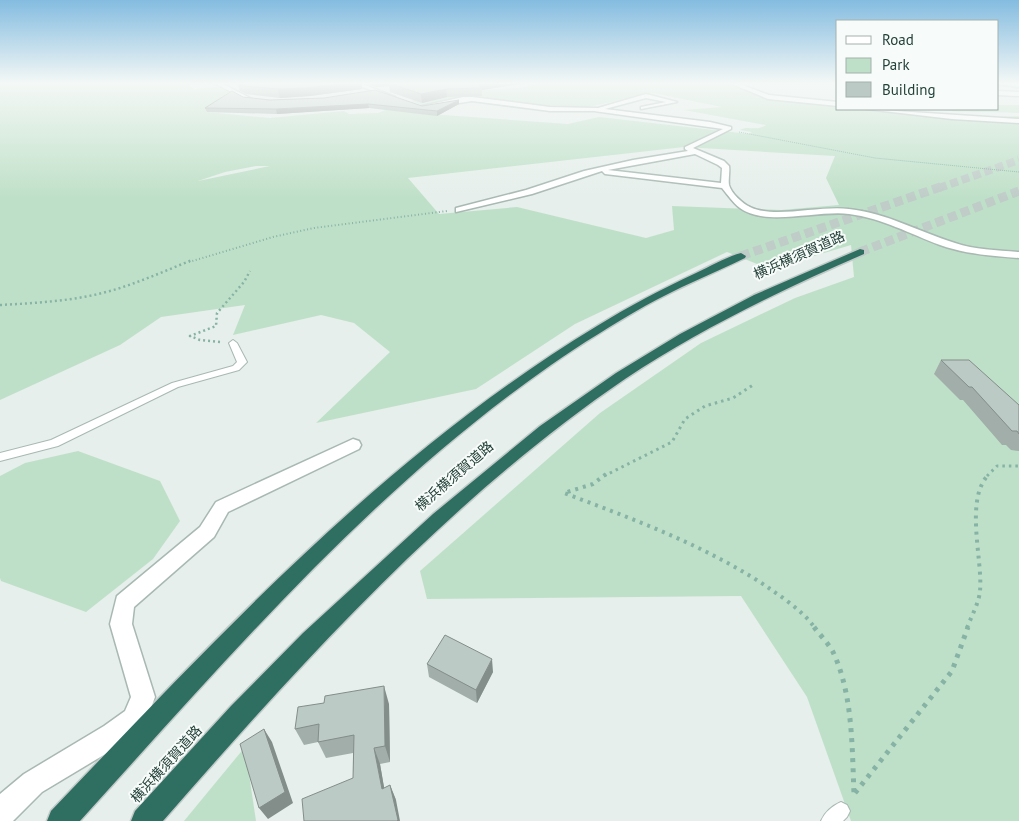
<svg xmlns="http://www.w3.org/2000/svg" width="1019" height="821" viewBox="0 0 1019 821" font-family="'PT Sans','Noto Sans JP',sans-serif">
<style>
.green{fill:#bfe0c8;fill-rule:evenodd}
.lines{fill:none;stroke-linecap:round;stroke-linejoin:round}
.stream{fill:#8ec9d4;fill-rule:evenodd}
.highway-tunnel-far1{stroke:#bfccc8;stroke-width:8;stroke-dasharray:8 4;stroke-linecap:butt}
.highway-tunnel{stroke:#bfccc8;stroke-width:9;stroke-dasharray:9 4.5;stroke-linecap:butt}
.lane-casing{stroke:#a8b8b2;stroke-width:2}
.street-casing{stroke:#a8b8b2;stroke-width:3}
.highway-casing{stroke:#c2cac8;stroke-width:3}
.path-far5{stroke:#86b3a5;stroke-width:1;stroke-dasharray:1 1;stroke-linecap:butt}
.path-far4{stroke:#86b3a5;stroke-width:2;stroke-dasharray:1 2.5;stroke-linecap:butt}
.path-far3{stroke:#86b3a5;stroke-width:2.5;stroke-dasharray:2 3;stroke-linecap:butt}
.path-far2{stroke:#86b3a5;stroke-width:3;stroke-dasharray:2.5 4;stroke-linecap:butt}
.path-far1{stroke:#86b3a5;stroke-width:4;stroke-dasharray:3 5;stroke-linecap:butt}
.path{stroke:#86b3a5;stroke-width:5;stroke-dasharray:4 6;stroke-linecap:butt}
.lane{fill:#fff;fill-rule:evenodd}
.street{fill:#fff;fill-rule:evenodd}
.highway{fill:#2f6f62;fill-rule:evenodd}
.wall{fill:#a1aea9}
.shaded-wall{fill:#838d89}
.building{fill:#bbcac4;stroke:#838d89}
.labels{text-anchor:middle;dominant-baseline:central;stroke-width:4;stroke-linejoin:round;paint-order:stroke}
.street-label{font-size:14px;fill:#24423a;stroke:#f7fbf9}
</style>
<rect width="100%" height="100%" fill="#e6efeb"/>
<path class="green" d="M0,83H185L194,89L218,87L237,97L206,112L270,118L344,111L349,114L378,113L388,109L415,113L568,124L599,117L749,134L752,132L740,130C749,125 755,132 766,125L684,110L722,107L653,93L588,107L536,105L461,98L422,105L410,101L445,92L519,88L544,83H732L764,94L755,98L764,96L833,100L838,104V109H888L974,118L1019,116V821H851L807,697L741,596L427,599L420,571L600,413L701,343L795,298L854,277L851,245L770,269L727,252L575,324L476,389L316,423L390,352L354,323L321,315L233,335L245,305L161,317L120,345L0,400ZM684,147L835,156L826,178L839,205L781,210L672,206L674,230L646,238L517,207L439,214L408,178ZM256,166H270L198,181L225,172Z
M998,105H1019V113C991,111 963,114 936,109H998Z
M78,451L160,481L180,521L153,559L86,612L1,581L0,578V476L25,463Z
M245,747L256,821H184Z"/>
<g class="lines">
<path class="stream" d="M998,84L1019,87V89L998,86Z"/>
<path class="highway-tunnel-far1" d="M939,188L1019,160"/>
<path class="highway-tunnel" d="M860,252L1019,191
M741,256L943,186"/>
<defs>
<path id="lane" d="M233,340L237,343L247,362L239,370L178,387L58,446L0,461V453L51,440L172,383L233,366L237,362L229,343Z
M841,802L847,805L850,811L847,817L843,821H821C825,812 832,806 841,802Z"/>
<path id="street" d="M214,83H221L252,99L247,100Z
M353,83H360L395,97L390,98Z
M730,83H737L769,95L838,102V106L768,99Z
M998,91L1019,92V96L998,95Z
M646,94L677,102L641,109V107L666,102L646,98L605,109L710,122L731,127V129L693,148L724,161L729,166C730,172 728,179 729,185C731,193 743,204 750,207C774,219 821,205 849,209C887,213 919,232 955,243C975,250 997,250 1019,252V258C992,256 965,254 940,245C910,234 882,218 849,214C818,210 766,227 740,208C733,203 728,195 722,188L605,174L602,171L532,194L456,212V208L526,190L584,171L633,160L688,151L685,149V147L723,129L594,111H550L472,101L421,109L418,107L463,97H472L550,107L598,108ZM695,154L718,165L722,168L721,183L608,170Z
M866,109L1019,119V123L952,119Z
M353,439L359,441L361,445L359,449L228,512L214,537L134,607L132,624L155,697L143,729L122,744L42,792L13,821H0V794L24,774L104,726L125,711L131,697L110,624L117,596L200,527L216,502Z"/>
<path id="highway" d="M860,249L864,250V254C781,290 700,329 625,379C449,499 302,662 163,821H131L135,811L231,706L303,633L433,514L540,426L616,373L680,334L754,295Z
M741,253L746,256L745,258C712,274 677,288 645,306C614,324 581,344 551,365C371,490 226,660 80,821H47L51,811C219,635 387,453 597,326C629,306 662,289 696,273C711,266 726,257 741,253Z"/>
</defs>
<use href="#lane" class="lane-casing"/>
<use href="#street" class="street-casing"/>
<use href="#highway" class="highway-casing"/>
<path class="path-far5" d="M739,132L875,158L1019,172"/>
<path class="path-far4" d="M189,262L273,237L314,228L447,211"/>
<path class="path-far3" d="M0,305C37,303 74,301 110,291C138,283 165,271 192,260
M220,342L200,340L190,336L216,326L217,313L244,282L250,271"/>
<path class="path-far2" d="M604,476L672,442L685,419L705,406L733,398L753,385
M987,476L997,466H1019"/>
<path class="path-far1" d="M606,474L593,484L564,493C633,519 704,545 766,586C783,598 803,611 815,628
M967,628C971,617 979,603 980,591C983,560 964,499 989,474"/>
<path class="path" d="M814,627C820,635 828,643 833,652C853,694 852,748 854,794
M855,793L952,671L968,627"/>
<use href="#lane" class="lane"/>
<use href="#street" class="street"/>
<use href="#highway" class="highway"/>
</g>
<path class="wall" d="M237,83L362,89L310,96L280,98L246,94L240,91Z
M366,83H525L482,90V96L447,97L422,103L390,92L389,86L376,87Z
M243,97L270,100L324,98L422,106L459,104L437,116L369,108L277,114L207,112L205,108Z
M941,360L1019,405V451L1011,450L1006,445H1002L963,400H960L934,374Z
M427,664L493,672L477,703L429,677Z
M389,704L390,762L380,764L384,788L390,785L396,800L353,778V753L326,758L318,742L304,745L295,729Z"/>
<path class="shaded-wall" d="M346,83H362V89L310,96L280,98L278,89Z
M376,83H411H389V86L376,87Z
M479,83H525L482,90L481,88Z
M446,89L447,97L422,103L421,94Z
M459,100V104L437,116V111Z
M368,104L369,108L277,114L276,109Z
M492,659L493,672L477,703L476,690Z
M384,686L389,704L390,762L385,746Z
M264,729L272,742L293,803L268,819L259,808Z
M374,748L380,764L387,804L382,789Z
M390,785L396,800L400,821H397Z"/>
<path class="building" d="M237,83H346L308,88L278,89L244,86Z
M389,83H479L481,88L446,89L421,94Z
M375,90L422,106L459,100L437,111L368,104L276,109L205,108L232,91L243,97L270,100L324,98Z
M941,360H969L1019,405V434L1017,431H1012L972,387H969Z
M445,635L492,659L476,690L427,664Z
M384,686L385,746L374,748L382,789L390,785L398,820L397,821H304L302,799L353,778L354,735L318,742L319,724L295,729L298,707L324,703L325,696Z
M264,729L285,792L259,808L240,744Z"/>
<linearGradient id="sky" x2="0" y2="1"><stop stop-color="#84bce0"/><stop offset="0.42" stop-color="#f4f8f6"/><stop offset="1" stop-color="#f4f8f6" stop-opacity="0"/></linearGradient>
<rect width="1019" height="198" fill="url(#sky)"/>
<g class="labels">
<g class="street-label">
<text transform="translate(799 255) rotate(-24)">横浜横須賀道路</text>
<text transform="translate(454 476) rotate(-41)">横浜横須賀道路</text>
<text transform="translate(166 764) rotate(-48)">横浜横須賀道路</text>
</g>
</g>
<rect x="836" y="20" width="162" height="90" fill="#f7fbf9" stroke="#a3b1ad"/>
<rect x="846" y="36" width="25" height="8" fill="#ffffff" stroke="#a3b1ad"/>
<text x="882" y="45" font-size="15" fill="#24423a">Road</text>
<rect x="846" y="58" width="25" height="15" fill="#bfe0c8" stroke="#a3b1ad"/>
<text x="882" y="70" font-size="15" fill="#24423a">Park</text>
<rect x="846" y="82" width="25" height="15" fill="#bbcac4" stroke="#a3b1ad"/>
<text x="882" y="95" font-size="15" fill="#24423a">Building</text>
</svg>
